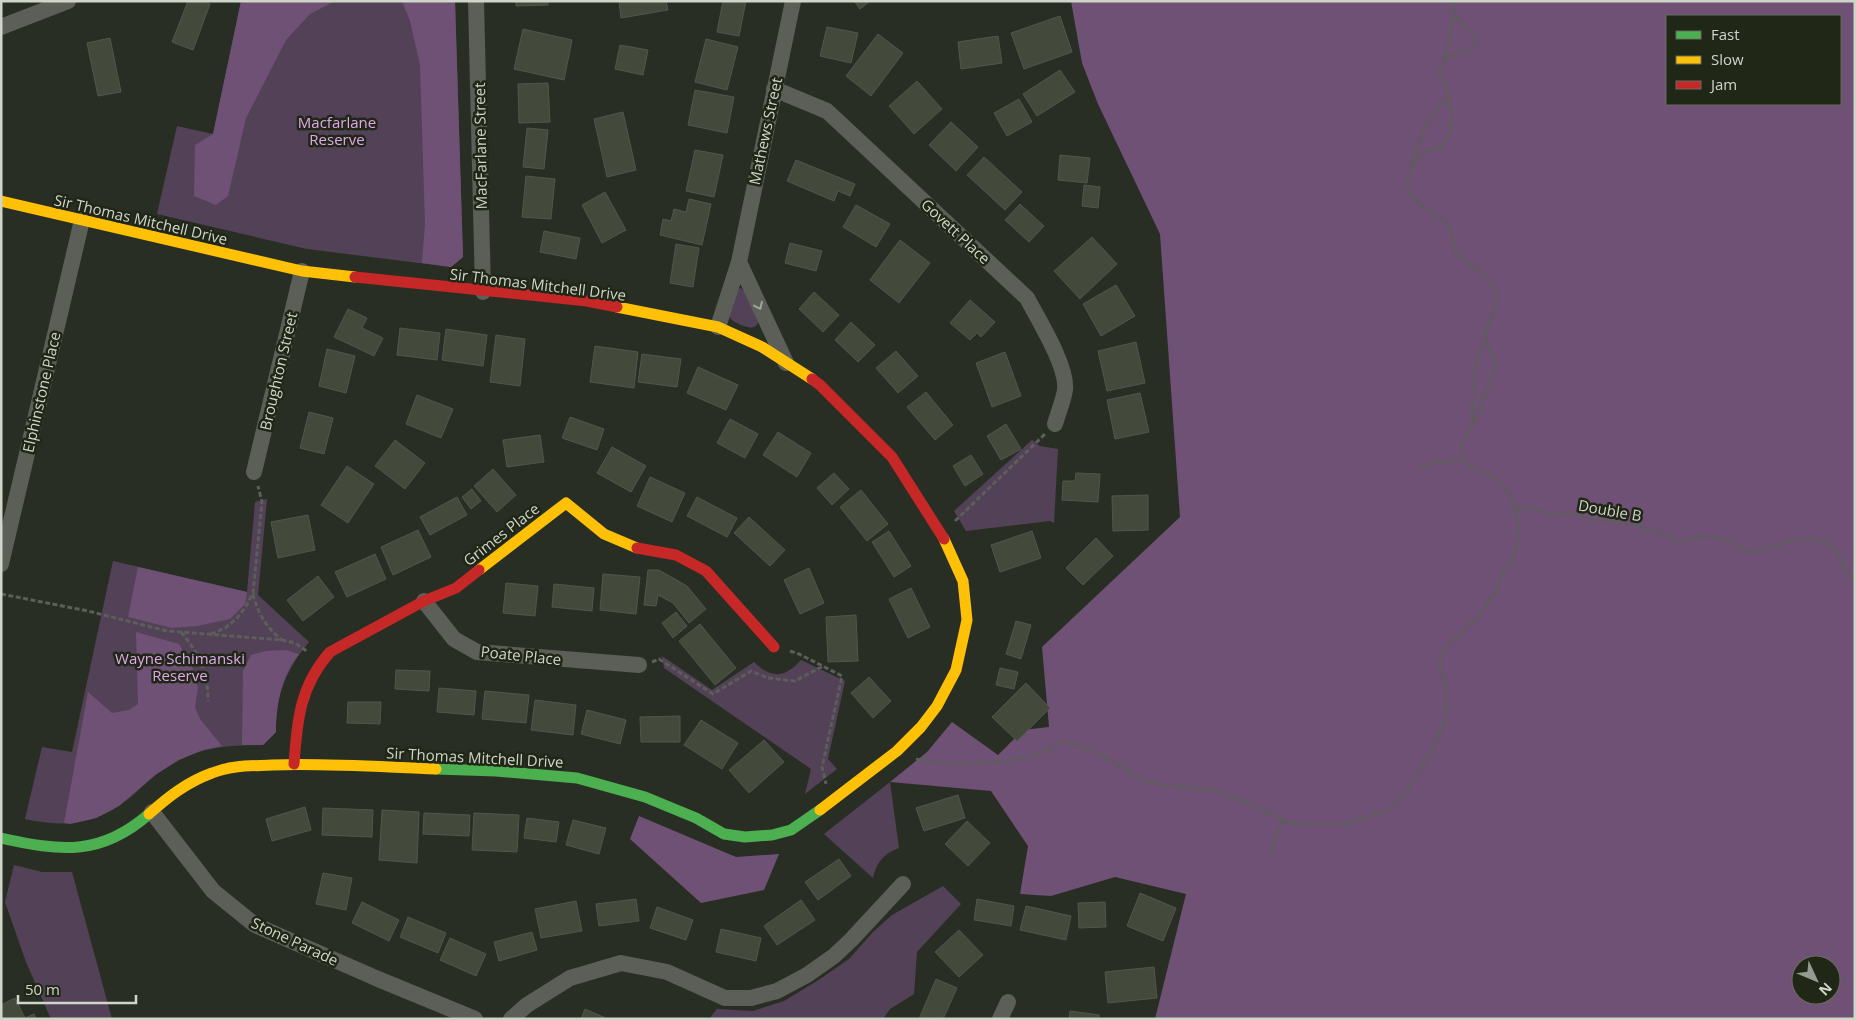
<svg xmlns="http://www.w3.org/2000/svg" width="1856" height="1020" viewBox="0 0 1856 1020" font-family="'Open Sans',sans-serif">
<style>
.green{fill:#534257}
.forest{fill:#6f5175;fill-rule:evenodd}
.building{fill:#444a3b;stroke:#52554e}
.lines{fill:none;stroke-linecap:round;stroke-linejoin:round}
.path{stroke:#5c5e59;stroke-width:3;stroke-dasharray:5 2.5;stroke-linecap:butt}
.street{stroke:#5c5e58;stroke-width:16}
.fast{stroke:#4caf50;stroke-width:11}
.slow{stroke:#ffc107;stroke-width:11}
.jam{stroke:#c62828;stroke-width:11}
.oneway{stroke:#a2a59c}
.labels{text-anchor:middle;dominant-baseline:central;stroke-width:5;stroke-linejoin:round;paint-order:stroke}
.park-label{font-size:15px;fill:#e0a8ec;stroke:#212717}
.street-label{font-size:15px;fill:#d0d5ca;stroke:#212717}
</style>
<rect width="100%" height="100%" fill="#292e24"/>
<path class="green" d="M241,1H455L463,257L451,267L307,249L157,214L177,126L213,134Z
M740,288C752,294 774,338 741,325C735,322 731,321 729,315L736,290Z
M1032,440L1040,446L1058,449L1054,523L1050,521L966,531L954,511Z
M267,499L258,595L309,642C285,671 276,696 276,732L263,745C233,745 205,746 177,761C158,771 148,782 132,796C97,825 68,828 25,819L42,747L72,752L113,561L247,592L255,502Z
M662,656L712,690L754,662C771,679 785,678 801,660L845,681L828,759L837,769L805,794L811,769L664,668Z
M890,782L899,848C883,854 877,862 873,878L824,834Z
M14,865L42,872H72L112,1019H51L26,962L5,902Z
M943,886L961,904L917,952L914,994L890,1009L883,1019H709L717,1009L753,1011L784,1001L817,981L849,959L873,932L892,915Z"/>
<path class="forest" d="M241,1H335L310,14L286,40L246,118L228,196L216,205L194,196L195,145L213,134Z
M402,1H455L463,257L451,267L422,263L425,224L420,65L410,21Z
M1071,1H1855V1019H1155L1186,894L1115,877L1051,896L1020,894L1028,846L991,791L890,782L927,752L952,722L998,755L1023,730L1049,727L1042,647L1180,517L1160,234L1098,104L1082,63ZM1667,16H1840V104H1667ZM1801,965H1831V995H1801Z
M138,567L247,592L245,604L230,619L197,626L172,628L128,617Z
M136,632L179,644L194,671L198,688L195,707L200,719L222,746L203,750L179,760L155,775L119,806L96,818L70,824L64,823L88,692L112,713L129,710L138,704Z
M286,650L299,654C281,676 276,705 276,732L263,745H242L243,671L251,655L266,651Z
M639,816L736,857L779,854L764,890L701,903L630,839Z"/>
<path class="building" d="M188,1H202L210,4L193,50L172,42Z
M516,1H548V5L516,6Z
M619,1H666L668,10L621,18Z
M723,1H746L739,36L717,32Z
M854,1H870L860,9Z
M1060,16L1072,52L1024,69L1011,33Z
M827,27L858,33L851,63L820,56Z
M523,29L572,40L564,80L514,69Z
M878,34L903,53L871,96L846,76Z
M998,36L1002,63L961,69L958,42Z
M110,38L121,92L98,96L87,43Z
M706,39L738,47L727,90L695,82Z
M620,45L648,50L643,75L615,69Z
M1060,70L1075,92L1037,116L1023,94Z
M917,81L942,109L914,134L889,106Z
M548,83L550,122L519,123L518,84Z
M695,90L734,97L727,133L688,125Z
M1019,99L1032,122L1007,136L994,113Z
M623,112L636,170L607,177L594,119Z
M951,122L978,147L956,171L929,145Z
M527,128L548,130L544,169L523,167Z
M695,150L723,155L714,197L686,191Z
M1060,155L1090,158L1087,183L1058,180Z
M984,157L1022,192L1005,210L967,175Z
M796,160L855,184L850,196L838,191L834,201L787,181Z
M526,176L555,179L551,219L522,217Z
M1084,185L1100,187L1098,208L1082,206Z
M605,192L626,230L602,243L582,205Z
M689,199L711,204L702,245L660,235L663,219L671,221L674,209L686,212Z
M1020,204L1044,226L1029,242L1005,220Z
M856,205L890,224L876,247L843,227Z
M544,231L580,238L576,259L540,252Z
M1092,237L1117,264L1080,299L1054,271Z
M900,240L930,263L899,303L870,280Z
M790,243L822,251L816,271L785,263Z
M676,244L699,248L693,287L670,283Z
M1116,285L1135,316L1101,336L1083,304Z
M814,292L839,315L823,332L799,309Z
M970,300L995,322L981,337L977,333L970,340L950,323Z
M348,309L367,318L362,328L383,338L374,356L334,337Z
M851,322L875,345L858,362L835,340Z
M400,328L440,333L437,360L397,355Z
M446,329L487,335L483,366L442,360Z
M496,335L525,339L520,386L490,382Z
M1136,342L1145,383L1107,391L1098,351Z
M595,346L638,352L634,388L590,382Z
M327,349L355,356L346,393L319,386Z
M896,351L918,376L898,393L876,368Z
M1005,352L1021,396L992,407L976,363Z
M642,354L681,359L677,387L638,382Z
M698,367L738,385L726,410L687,393Z
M926,392L953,425L935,440L907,407Z
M1140,393L1149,432L1115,439L1107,400Z
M417,395L453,409L441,438L406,424Z
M309,412L333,418L324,454L300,448Z
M570,417L604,429L597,450L562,438Z
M730,419L758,434L745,458L717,443Z
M1006,424L1021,449L1001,460L987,436Z
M778,432L811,453L797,477L763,455Z
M540,435L544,462L507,467L503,440Z
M395,440L425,463L405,489L375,466Z
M612,447L646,466L631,492L597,473Z
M971,455L983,474L965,486L953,466Z
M347,466L374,484L348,523L321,505Z
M493,469L516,495L497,512L474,486Z
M834,473L849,489L832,505L817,488Z
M1076,473L1100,474L1098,502L1062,500L1063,481H1075Z
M650,477L685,493L672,522L637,506Z
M472,489L481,501L471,509L462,497Z
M861,490L888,524L867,541L840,507Z
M1148,495V530L1113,531L1112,496Z
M457,497L467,515L430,535L420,517Z
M697,497L737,518L727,537L687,516Z
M308,515L315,550L278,558L271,522Z
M749,517L785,550L770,566L734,533Z
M418,530L431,557L393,575L381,547Z
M889,531L911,566L894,577L872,542Z
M1032,531L1041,558L1000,572L991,545Z
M1096,538L1113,556L1083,585L1066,568Z
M375,554L386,579L347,597L335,572Z
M809,568L824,603L800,614L784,580Z
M648,570H659L687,586L706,609L689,623L673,603L658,595L656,606L644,605Z
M603,574L640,577L636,614L600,610Z
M318,576L334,597L303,621L287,600Z
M506,583L538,586L535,616L503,613Z
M554,584L594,588L592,611L552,607Z
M911,588L930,627L908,638L889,599Z
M676,612L687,626L673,638L662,623Z
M856,615L858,661L828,662L826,617Z
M1016,621L1031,625L1021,659L1006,654Z
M700,624L736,668L715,685L679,641Z
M1000,668L1018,672L1014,689L996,685Z
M396,670L430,671L429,691L395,689Z
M869,677L891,701L873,718L851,693Z
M1026,683L1050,708L1017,741L992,717Z
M439,688L476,691L474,715L437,712Z
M485,691L529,695L526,723L482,719Z
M535,700L576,705L573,735L531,730Z
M348,702H381L380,724L347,723Z
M587,710L626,720L620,744L581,734Z
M680,716V742H641L640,717Z
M701,720L738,743L722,769L684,745Z
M764,740L784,762L749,793L729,770Z
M958,795L965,818L924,831L916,808Z
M305,807L311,830L272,841L266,819Z
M323,808L373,810L372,837L322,835Z
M382,810L419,812L417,863L379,860Z
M424,813L470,815L469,836L423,834Z
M474,813L519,815L517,852L472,850Z
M527,818L559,822L556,842L524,838Z
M573,820L606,828L599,854L566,845Z
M967,821L990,843L968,866L945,844Z
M839,859L851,876L818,900L805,882Z
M323,873L352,878L346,910L316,904Z
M1140,893L1176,908L1163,941L1127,926Z
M636,899L639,921L599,926L596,904Z
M977,899L1014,906L1011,926L974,920Z
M801,900L815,920L777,945L764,926Z
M576,901L582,931L541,938L535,909Z
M362,902L399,920L389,941L352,923Z
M1105,902L1106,927L1079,928L1078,903Z
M1026,906L1071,916L1066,940L1020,930Z
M657,907L693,920L686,940L650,928Z
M408,917L446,933L438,953L400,937Z
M721,929L761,938L756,961L716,952Z
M959,930L983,955L959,977L935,952Z
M532,932L537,950L499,961L494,942Z
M450,938L486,954L476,976L440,960Z
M1154,967L1157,998L1108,1003L1105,972Z
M936,979L957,988L943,1019H919Z
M15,998L25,1018L34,1014L36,1019H1V1005Z
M585,1009L608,1019H581Z
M1070,1011L1099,1015V1019H1069Z"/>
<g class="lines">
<path class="path" d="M1445,56L1454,15
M1413,163L1415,151L1430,117L1448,97
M1473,420L1472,408L1476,359L1485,341
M1422,465L1463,459
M1514,507H1523L1551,514H1580L1596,521L1634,524L1664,534L1678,541L1708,536L1726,540L1749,552L1804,538L1822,541L1838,552L1842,566L1852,577L1855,578
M955,521L1046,433
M1,594L88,611L167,631L282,640L295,643L308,652
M253,594C258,614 266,627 282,640
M181,632C199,653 208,674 208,701
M211,634L225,628L236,619L245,608L253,593L262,502L258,486
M790,651L799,654L842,676L822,767L826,784
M652,662L659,659L713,694L751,671L768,678L795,681L823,666
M916,759C954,766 997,765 1035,755C1046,751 1056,746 1067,741L1097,753L1149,783L1213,790L1248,803L1291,824H1348L1393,808L1413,781L1433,749L1444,724L1447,704L1445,683L1440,669L1441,654L1481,614L1496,591L1498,582L1510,564L1516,547L1519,525L1512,499L1507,489L1493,477L1471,467L1463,459L1461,447L1473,423L1497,364L1485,341V332L1495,307L1498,294C1494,289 1491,283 1487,278C1478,269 1466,263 1457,254C1451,247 1455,236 1450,229C1441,211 1412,209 1408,186C1406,176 1414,158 1422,153C1428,149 1435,150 1440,146C1455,135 1452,115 1449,100C1447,89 1446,79 1438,72L1443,67L1445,57C1456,53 1472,55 1477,41C1473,26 1451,27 1453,1
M1270,852L1283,820"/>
<path class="street" d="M476,1L483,292
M1,27L68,1
M774,89L827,111L1027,298C1038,319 1068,367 1065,390C1063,402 1058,413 1055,424
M739,262L786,363
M718,327L739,262L793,1
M254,472L302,271
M1,564L82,220
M424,601L454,639L477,652L639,665
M152,812L213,891L255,925L378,979L475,1019
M511,1019L527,1005L570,978L621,963L667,972L725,998H751L777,991L807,975L834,956L851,940L903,884
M1000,1019L1008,1002"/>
<path class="fast" d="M436,769L496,771L577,778L645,797L696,818L724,834L745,837L772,835L791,830L820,810
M1,838C60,851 100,857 149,814"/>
<path class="slow" d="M1,201L302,271L355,277
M617,307L718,327L762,347L812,379
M479,570L566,503L604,534L637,548
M820,810L897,751L921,727L937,706L956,670L967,620L963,581L944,539
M149,814C168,797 187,782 212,773C231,765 252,766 272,765C326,763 381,767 436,769"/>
<path class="jam" d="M355,277L587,301L617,307
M812,379L820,385L892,457L944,539
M637,548L676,555L706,571L774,647
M294,764C297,720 300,686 330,652L424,601L456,588L479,570"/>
</g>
<defs><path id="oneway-chevron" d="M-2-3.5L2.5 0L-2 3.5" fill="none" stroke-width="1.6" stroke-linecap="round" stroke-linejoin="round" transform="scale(1.25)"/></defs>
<use class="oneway" href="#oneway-chevron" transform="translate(759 306) rotate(65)"/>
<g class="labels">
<g class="park-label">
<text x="337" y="122">Macfarlane<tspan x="337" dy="17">Reserve</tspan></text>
<text x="180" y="658">Wayne Schimanski<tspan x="180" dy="17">Reserve</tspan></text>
</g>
<g class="street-label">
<text transform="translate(765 131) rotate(-78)">Mathews Street</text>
<text transform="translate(480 146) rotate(-91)">MacFarlane Street</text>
<text transform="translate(141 219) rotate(13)">Sir Thomas Mitchell Drive</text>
<text transform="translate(956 231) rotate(43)">Govett Place</text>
<text transform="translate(538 284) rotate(7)">Sir Thomas Mitchell Drive</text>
<text transform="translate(278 371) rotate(-77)">Broughton Street</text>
<text transform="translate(41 392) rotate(-77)">Elphinstone Place</text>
<text transform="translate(1610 510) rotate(10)">Double B</text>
<text transform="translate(501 534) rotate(-38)">Grimes Place</text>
<text transform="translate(521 655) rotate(6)">Poate Place</text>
<text transform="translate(475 757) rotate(3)">Sir Thomas Mitchell Drive</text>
<text transform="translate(295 941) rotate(25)">Stone Parade</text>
</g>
</g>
<rect width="1856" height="1020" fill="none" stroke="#d0d5ca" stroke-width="5"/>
<rect x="1666" y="15" width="175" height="90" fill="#212717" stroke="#676d5f"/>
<rect x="1676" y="31" width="25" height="8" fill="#4caf50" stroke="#676d5f"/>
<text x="1711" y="40" font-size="15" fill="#d0d5ca">Fast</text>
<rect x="1676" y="56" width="25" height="8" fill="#ffc107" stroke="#676d5f"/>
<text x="1711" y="65" font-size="15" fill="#d0d5ca">Slow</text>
<rect x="1676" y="81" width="25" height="8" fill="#c62828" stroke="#676d5f"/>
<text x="1711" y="90" font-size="15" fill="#d0d5ca">Jam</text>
<g transform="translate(1816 980) rotate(134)"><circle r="24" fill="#212717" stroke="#676d5f"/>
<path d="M0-4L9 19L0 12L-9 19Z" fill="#969b90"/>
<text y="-8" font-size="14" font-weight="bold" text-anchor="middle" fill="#d0d5ca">N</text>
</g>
<path d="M18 995v8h118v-8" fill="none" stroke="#d0d5ca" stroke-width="2.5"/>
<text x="25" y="995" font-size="15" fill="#d0d5ca" stroke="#212717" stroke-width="4" paint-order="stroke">50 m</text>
</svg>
